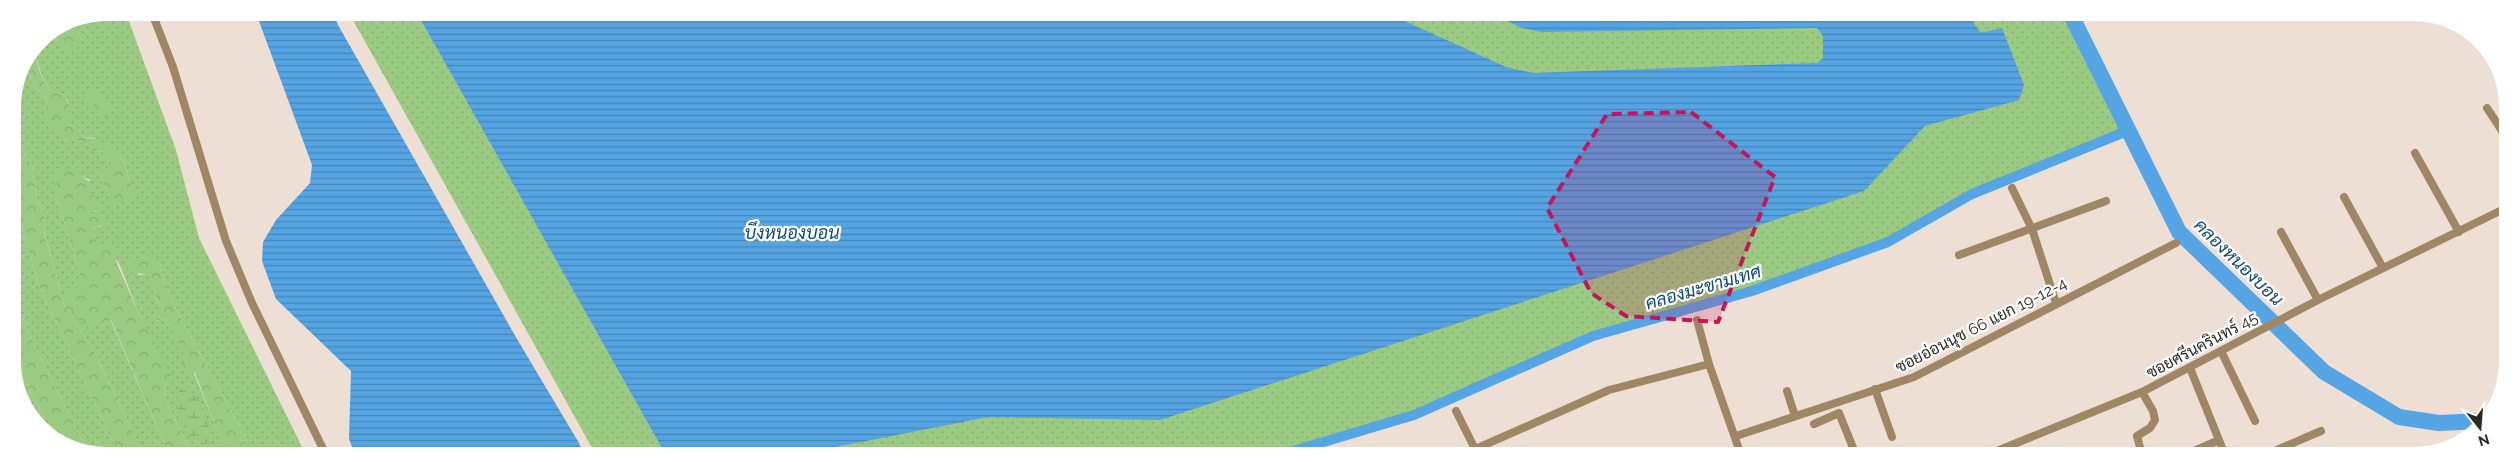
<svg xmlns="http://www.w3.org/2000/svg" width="2520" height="468" viewBox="0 0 2520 468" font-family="Raleway,Sarabun,sans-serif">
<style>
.grass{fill:url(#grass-dots)}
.forest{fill:url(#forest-crowns)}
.wetland{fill:url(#wetland-marsh)}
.water{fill:url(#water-rules)}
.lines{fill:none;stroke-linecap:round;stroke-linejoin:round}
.canal{stroke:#55a4e3;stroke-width:10}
.river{stroke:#55a4e3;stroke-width:16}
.street{stroke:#9f8766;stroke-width:8}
.marked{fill:#c2185b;fill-opacity:0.2;stroke:#c2185b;stroke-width:4;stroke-dasharray:10 6;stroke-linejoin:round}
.labels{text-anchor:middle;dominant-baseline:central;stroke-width:4.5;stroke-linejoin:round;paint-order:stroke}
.street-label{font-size:16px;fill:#2e2824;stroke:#fff}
.water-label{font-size:18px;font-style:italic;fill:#104b75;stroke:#fff}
</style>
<defs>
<pattern id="grass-dots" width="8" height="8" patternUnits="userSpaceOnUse" patternTransform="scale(1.25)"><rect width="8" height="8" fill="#9bcb82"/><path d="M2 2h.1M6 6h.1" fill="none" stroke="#86ae70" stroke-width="1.8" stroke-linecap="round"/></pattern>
<pattern id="forest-crowns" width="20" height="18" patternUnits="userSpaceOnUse" patternTransform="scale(1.25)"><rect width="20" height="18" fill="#9bcb82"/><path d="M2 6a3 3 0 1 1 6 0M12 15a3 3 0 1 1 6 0" fill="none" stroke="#86ae70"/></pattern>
<pattern id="wetland-marsh" width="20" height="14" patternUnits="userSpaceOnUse" patternTransform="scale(1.25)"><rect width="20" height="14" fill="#9bcb82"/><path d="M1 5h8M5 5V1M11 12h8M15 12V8" fill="none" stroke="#86ae70"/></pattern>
<pattern id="water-rules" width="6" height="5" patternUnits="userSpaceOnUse" patternTransform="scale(1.25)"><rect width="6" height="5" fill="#55a4e3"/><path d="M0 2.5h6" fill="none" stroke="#4786b8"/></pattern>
</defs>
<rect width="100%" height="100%" fill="#eedfd5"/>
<path class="grass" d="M106,13H126L176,150L199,238L306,455H260L255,453L237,455L245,451L247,440L179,315L164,282L160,263L145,257L126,262L139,275L149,274L159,308L154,314L157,321L166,318L194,373L225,450L233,455H193L164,398L166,381L120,266L109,247L99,249L92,229L102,226L91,212L96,211L83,196L82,190L90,180L82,176L56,195L80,274V285L95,327L110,319L169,455H144L93,349L64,304L44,231L45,219L37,199L32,166L23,151L13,113L20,70L30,54L32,62L28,70L34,86L47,99L49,109L65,140C78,139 84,141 93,151L103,152L108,158L109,167L101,174C103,186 109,193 112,204L136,198L129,180L124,161C110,151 103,137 84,137L76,127H72L68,115V100L65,95C41,93 41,69 34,49L40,40L52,32L57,42L82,41L77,28V18Z
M349,13H2070L2127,131L1972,194L1888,242L1752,291L1593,336L1414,415L1280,455H596Z
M14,199L38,284L119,455H94L88,452L34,344L15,300Z
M15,363L53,436L44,432L16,386Z"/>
<path class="forest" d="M77,18V28L82,41L77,48L63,49L57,42L52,32L71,20Z
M34,49C40,69 41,93 65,95C70,103 68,116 72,127H76L84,137L106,141L117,155L124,161L129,180L137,198L112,205C109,193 103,186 101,174L109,167L108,158L103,152L93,151C76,133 74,145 60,137L58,128L49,127L42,116L49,109L47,99L34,86L28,70L32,62L30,54Z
M91,90L99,91L109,109L108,116L100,118L96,115L94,105L86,100L84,93Z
M13,113L23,151L32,166L37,199L45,219L44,232L64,304L93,349L144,455H119L38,284L14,199Z
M71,167L80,168L82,176L96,187V190L82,191L83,196L94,195L102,202V208L92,212L93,215L100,214L105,219V224L92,229L99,248L109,247L117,253L116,261L140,316L171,375L166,381L164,398L193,455H169L111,320C106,321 100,326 96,327C82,328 67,307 65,296L80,285V274L56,195L54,174Z
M152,255L160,263L164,282L179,315L247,440L245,451L233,455L225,451L195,373L186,372L183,365L186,359L166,318L157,321L154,314L159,307L149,275L130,272L125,262Z
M15,300L34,344L88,452L53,436L15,363Z"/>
<path class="wetland" d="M187,387C203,403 211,420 208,443L198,446C184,433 172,408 180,389Z"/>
<path class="water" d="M256,13H333L338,25L517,339L579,443L584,455H355L349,439L351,371L276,299L262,261L263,242L276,220L310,183L312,165Z
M417,13H1387L1506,67L1533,73L1817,63L1823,58V36L1817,28L1541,32L1522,28L1490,13H1973L1974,24L1981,33L2002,28L2024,85L2019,100L1925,126L1864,191L1160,420L988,417L795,455H666Z"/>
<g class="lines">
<path class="canal" d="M1280,455L1414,415L1593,336L1752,291L1888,242L1972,194L2127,131"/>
<path class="river" d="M2070,13L2179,232L2324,372L2399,417L2439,423L2482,421"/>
<path class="street" d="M152,13L173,67L226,241L252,303L326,455
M2487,108L2506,137
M2415,153L2459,232
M2012,188L2032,229L2056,303
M2344,197L2383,268
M2281,232L2318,300
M1959,255L2106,201
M1697,320L1709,364
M2221,351L2255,421
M2190,368L2225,455
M1875,389L1892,437
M1787,391L1795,416
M2142,392L2153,411L2155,420L2150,428L2137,436L2142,455
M1456,411L1475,449
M1814,424L1839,413L1856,455
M1736,436L1914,377L2176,243
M1462,455L1609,390L1709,364L1741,455
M1987,455L2142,392L2318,300L2506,208
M2185,455L2219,440
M2265,455L2321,431"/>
</g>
<path class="marked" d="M1691,112L1775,177L1718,322L1626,316L1591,293L1547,208L1607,114Z"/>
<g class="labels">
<g class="street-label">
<text transform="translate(1981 325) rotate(-27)">ซอยอ่อนนุช 66 แยก 19-12-4</text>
<text transform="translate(2202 345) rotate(-28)">ซอยศรีนครินทร์ 45</text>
</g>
<g class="water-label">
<text x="792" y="232">บึงหนองบอน</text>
<text transform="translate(2239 262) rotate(44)">คลองหนองบอน</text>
<text transform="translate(1703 287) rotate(-16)">คลองมะขามเทศ</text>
</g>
</g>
<path d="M0 0H2520V468H0ZM106 21H2414A85 85 0 0 1 2499 106V362A85 85 0 0 1 2414 447H106A85 85 0 0 1 21 362V106A85 85 0 0 1 106 21Z" fill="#fff" fill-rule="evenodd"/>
<g transform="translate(2480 428) rotate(163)" stroke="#ffffff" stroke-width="4" paint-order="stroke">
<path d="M0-4L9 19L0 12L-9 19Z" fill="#2e2824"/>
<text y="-8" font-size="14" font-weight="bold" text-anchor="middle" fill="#2e2824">N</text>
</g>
</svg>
